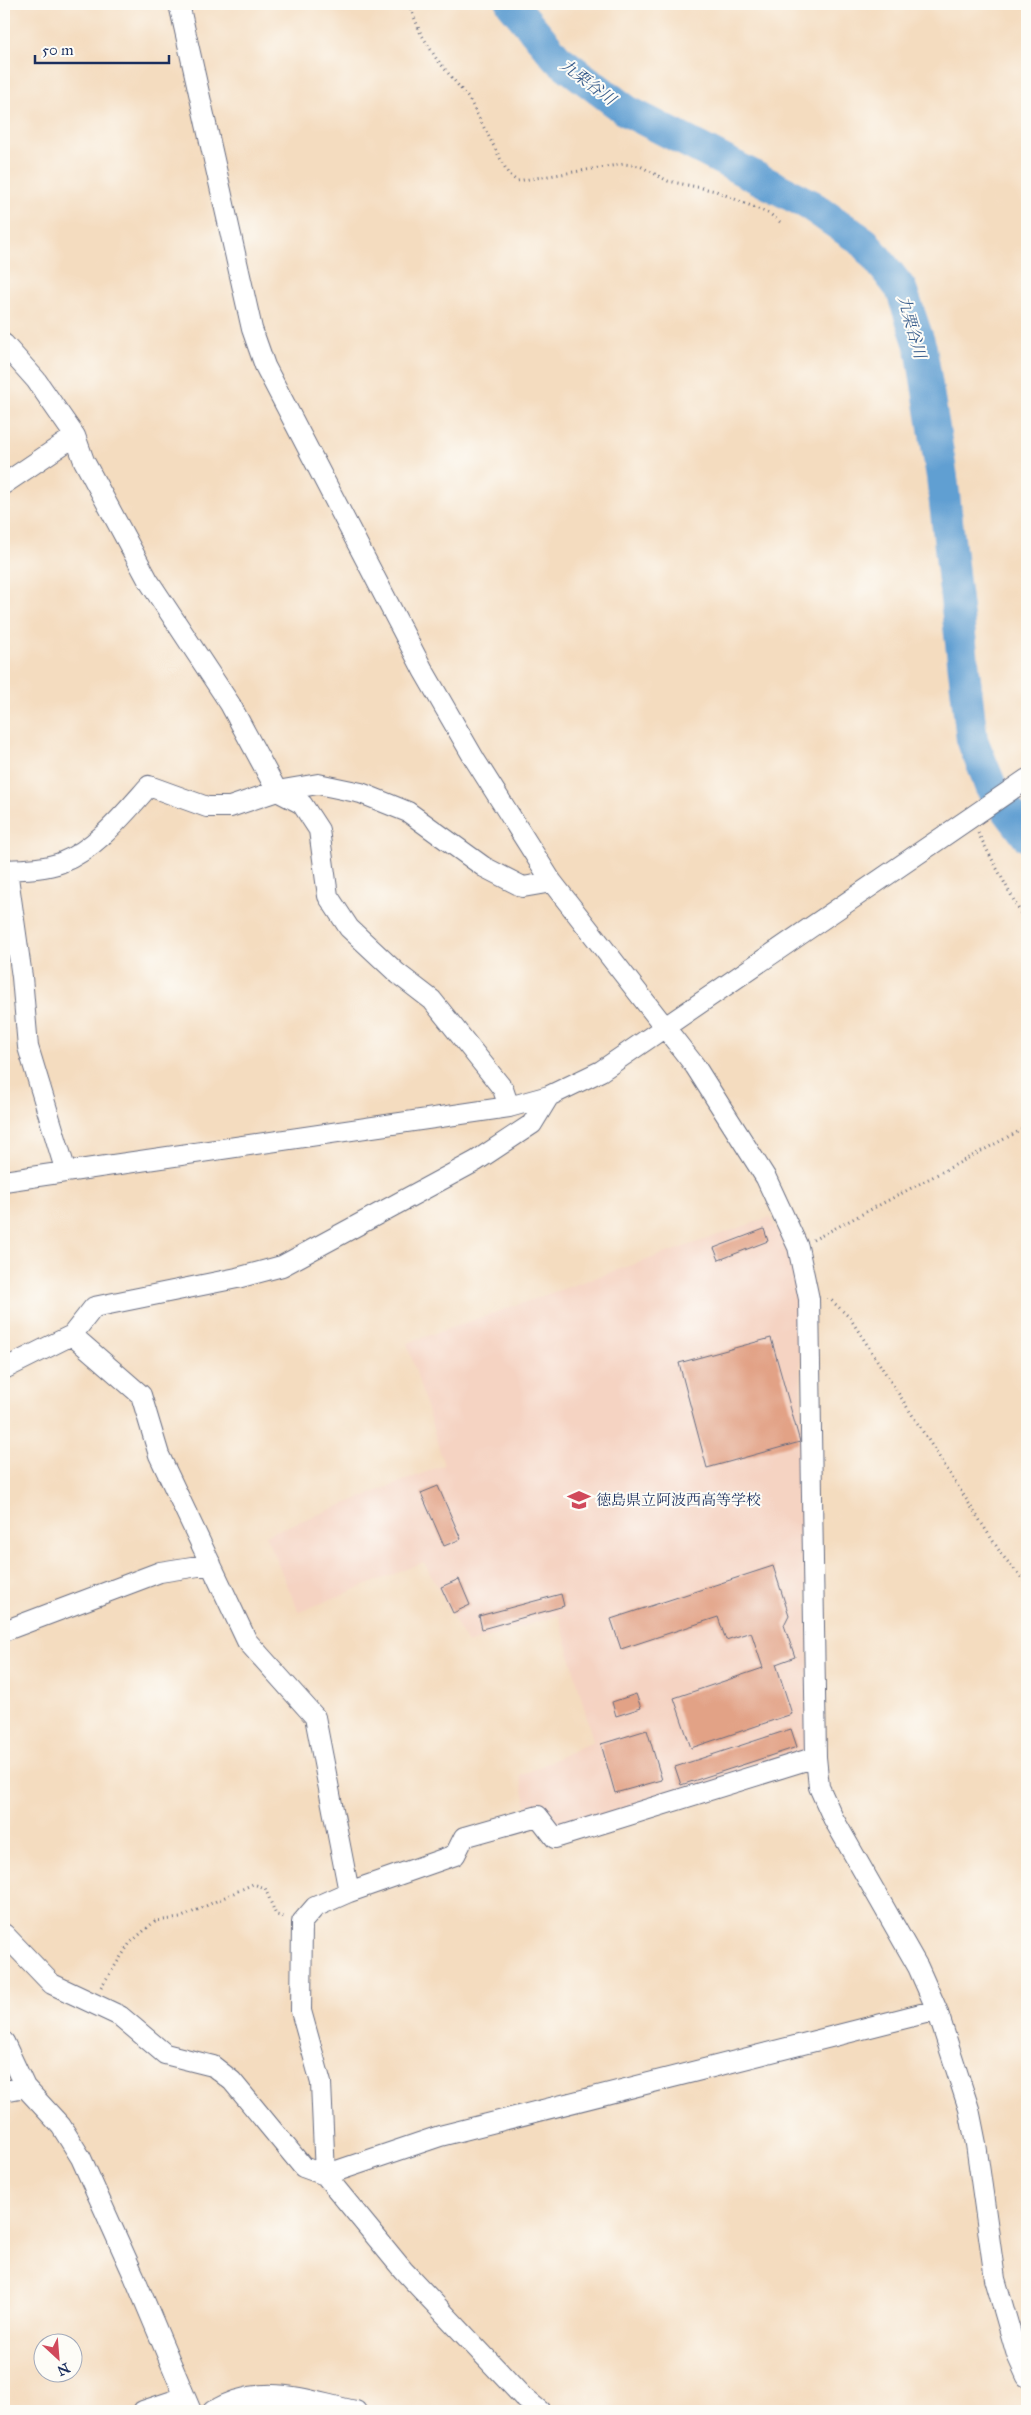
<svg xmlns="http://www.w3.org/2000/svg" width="1031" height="2415" viewBox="0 0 1031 2415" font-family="'IM FELL Great Primer','Noto Serif JP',serif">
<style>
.built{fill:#f5d3c2}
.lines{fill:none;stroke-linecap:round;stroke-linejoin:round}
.river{stroke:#609fd2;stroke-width:32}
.building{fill:#e2a286}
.minor-casing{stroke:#676c80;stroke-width:22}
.path{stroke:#676c80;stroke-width:3;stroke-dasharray:1 4;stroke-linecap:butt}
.minor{stroke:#fff;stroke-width:20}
.labels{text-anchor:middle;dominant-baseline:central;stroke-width:4;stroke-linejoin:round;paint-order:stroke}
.poi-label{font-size:15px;fill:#1b2f5e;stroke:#fdfcf7;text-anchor:start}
.water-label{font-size:16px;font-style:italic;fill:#375c8c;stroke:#fdfcf7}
</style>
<rect width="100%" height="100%" fill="#fdfcf7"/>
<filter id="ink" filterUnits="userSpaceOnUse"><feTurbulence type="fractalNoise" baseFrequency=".02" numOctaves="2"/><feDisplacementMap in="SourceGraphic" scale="10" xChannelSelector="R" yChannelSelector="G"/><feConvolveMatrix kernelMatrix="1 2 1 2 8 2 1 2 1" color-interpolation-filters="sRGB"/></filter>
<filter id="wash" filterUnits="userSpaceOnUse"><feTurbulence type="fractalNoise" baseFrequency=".0096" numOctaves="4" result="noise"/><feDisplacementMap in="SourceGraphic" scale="20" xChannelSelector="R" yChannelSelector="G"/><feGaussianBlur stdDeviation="1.12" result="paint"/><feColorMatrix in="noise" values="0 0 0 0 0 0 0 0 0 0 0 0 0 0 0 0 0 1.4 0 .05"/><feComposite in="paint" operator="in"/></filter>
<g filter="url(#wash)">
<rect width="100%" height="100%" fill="#f4dcbf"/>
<path class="built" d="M770,1217L791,1255L799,1312L811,1754L557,1831L528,1813L520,1776L593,1741L559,1615L467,1644L424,1562L299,1612L265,1535L444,1465L407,1343Z"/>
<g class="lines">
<path class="river" d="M512,4L557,58L627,111L810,205L865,243L901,289L921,348L942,477L972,740L993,791L1027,836"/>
</g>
<g id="blocks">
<path class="building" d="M764,1229L768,1241L719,1260L714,1248Z
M771,1338L800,1442L707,1468L679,1363Z
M438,1486L461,1539L444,1546L421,1493Z
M773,1566L789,1615L784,1625L795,1657L776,1664L792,1714L691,1748L674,1698L763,1668L751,1632L726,1640L718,1617L621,1649L611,1619Z
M459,1579L470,1605L453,1613L441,1587Z
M561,1594L564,1606L482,1629L479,1616Z
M636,1694L641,1708L616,1716L612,1702Z
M791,1729L797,1747L681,1785L675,1767Z
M647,1730L662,1780L615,1793L601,1744Z"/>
</g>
</g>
<g filter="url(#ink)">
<use href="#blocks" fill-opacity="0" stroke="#676c80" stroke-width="1"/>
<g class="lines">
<defs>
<path id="minor" d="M179,4L252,329L265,366L423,670L475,760L552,882L695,1066L766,1178L798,1247L809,1299L816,1757L819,1787L833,1818L918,1967L937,2010L969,2109L976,2144L995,2279L1017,2355L1027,2377
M4,344L36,380L75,436L84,461L148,580L230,704L277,791L302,804L319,830L328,896L349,928L397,973L432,1000L503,1089L509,1107
M4,484L75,436
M4,867L7,870L22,977L28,1047L66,1172
M7,870C24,869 44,869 60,863C95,850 125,813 149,786L207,807H230L277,791L318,784L361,793L408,812L484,867L523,887L552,882
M4,1181L509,1107L549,1096L601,1071L1027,779
M72,1335L141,1395L159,1455L247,1641L315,1717L349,1892
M4,1369L72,1335L94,1307L237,1278L282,1266L476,1161L532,1124L549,1096
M4,1631L160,1572L211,1564
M4,1934L52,1984L120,2016L165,2054L213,2066L232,2081L303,2167L325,2175L403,2270L523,2397L540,2411
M4,2042L25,2087L61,2126L81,2158L134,2276L191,2411
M4,2091L25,2087
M325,2175L321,2083L301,2011L302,1922L315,1907L349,1892L455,1855L464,1837L538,1816L555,1838L816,1757
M325,2175L440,2136L937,2010
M143,2411L185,2397
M213,2411C265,2381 302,2400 356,2411"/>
</defs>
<use href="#minor" class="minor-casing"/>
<path class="path" d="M409,4L420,32L436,58L469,99L509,175L517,181L624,164L640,166L668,181L716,191L770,214L780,222
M978,833L1027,925
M813,1240L1027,1127
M827,1300H831L850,1318L1002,1555L1027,1584
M101,1987L130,1943L155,1921L180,1918L253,1884L265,1888L276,1915L285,1917"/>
<use href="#minor" class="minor"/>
</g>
</g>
<defs>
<symbol id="school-bare" viewBox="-9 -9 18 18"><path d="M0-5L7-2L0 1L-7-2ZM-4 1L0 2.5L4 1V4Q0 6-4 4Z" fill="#d1495b" stroke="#fdfcf7" stroke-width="2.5" paint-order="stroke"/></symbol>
</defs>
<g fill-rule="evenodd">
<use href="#school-bare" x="563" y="1484" width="32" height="32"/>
</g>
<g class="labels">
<g class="poi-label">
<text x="596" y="1500">徳島県立阿波西高等学校</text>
</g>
<g class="water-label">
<text transform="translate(588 82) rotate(37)">九栗谷川</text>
<text transform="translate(912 327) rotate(74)">九栗谷川</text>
</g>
</g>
<rect width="1031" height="2415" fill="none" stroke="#fdfcf7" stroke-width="20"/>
<g transform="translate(58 2358) rotate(154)"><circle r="24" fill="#fdfcf7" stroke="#a3aaba"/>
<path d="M0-4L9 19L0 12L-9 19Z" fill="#d1495b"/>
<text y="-8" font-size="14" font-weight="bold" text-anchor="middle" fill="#1b2f5e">N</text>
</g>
<path d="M35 55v8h134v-8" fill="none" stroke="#1b2f5e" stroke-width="2.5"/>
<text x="42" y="55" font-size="15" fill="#1b2f5e" stroke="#fdfcf7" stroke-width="4" paint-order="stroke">50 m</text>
</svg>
